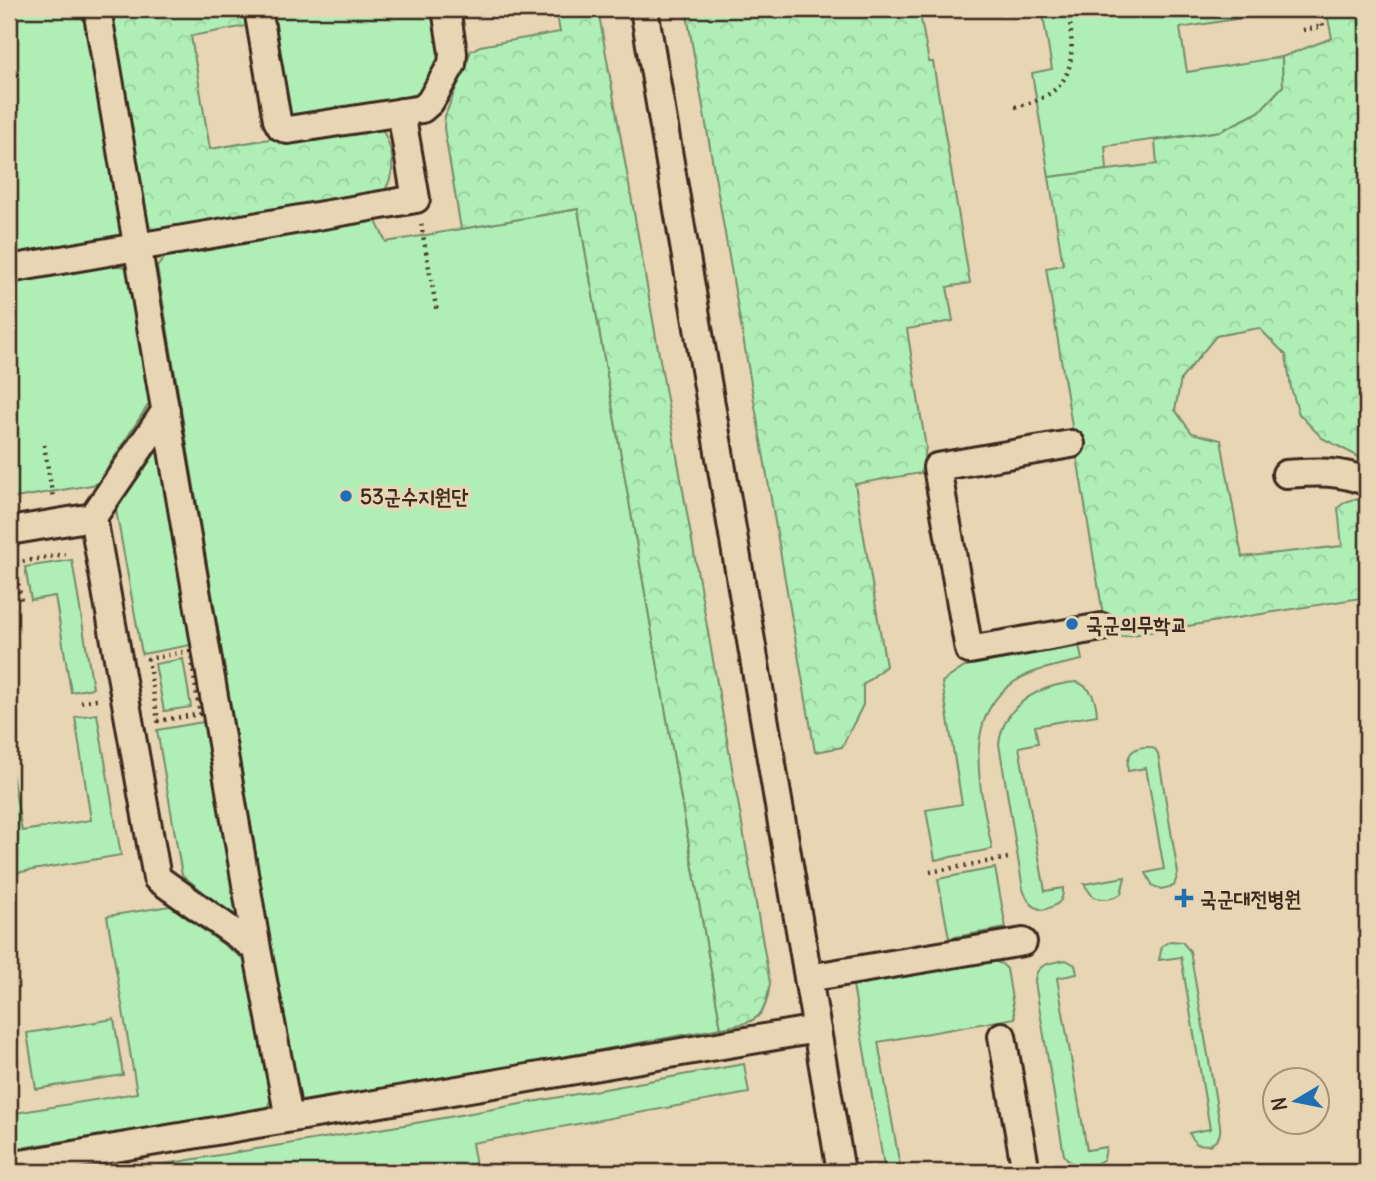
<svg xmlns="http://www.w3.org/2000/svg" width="1376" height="1181" viewBox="0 0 1376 1181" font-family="Delius,'Poor Story',sans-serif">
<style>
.grass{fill:#afefb6;stroke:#758c6a;stroke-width:2}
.forest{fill:url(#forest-crowns);stroke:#758c6a;stroke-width:2}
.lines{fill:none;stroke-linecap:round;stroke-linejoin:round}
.minor-casing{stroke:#3b2a1e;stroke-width:32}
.path{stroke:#3b2a1e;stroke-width:4.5;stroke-dasharray:2 5;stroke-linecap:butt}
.minor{stroke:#e8d5b3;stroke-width:26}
.poi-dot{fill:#1f6fb2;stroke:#e8d5b3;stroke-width:2.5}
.labels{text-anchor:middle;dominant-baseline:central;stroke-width:7;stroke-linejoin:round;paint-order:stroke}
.poi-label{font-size:21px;font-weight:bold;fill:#3b2a1e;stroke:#e8d5b3;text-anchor:start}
</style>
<defs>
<pattern id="forest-crowns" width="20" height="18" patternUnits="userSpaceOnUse" patternTransform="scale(1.75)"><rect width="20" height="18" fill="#afefb6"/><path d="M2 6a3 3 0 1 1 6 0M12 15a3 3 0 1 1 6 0" fill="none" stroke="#97cd9c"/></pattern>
</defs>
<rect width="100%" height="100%" fill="#e8d5b3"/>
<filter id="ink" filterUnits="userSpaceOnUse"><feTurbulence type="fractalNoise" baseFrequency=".0143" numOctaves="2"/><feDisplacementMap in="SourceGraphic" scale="14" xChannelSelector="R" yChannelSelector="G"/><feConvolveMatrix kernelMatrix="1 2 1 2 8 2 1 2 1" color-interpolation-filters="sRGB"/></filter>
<g filter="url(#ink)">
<path class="grass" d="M9,9H90L125,234L120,241L9,259Z
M263,9H438L445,58L426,96L291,123Z
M1042,9H1296L1180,28L1187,72L1282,57L1283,86L1259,112L1221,131L1105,146L1107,170L1049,177L1032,73L1052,69Z
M578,209L721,1028L298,1105L157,267L169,252L374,217L386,242Z
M116,265L125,267L129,273L152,399L97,484L9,499V282Z
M160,451L196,644L142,654L116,510L156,452Z
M72,560L93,688L71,692L55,596L31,600L25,567Z
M1079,645L1082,660C1064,664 1045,667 1029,674C955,706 981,790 992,849L935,860L926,810L962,804L942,682L966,666Z
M183,659L191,707L164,711L155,664Z
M1077,682C1092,688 1096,699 1097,715L1035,726L1038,743L1019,747L1045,891L1063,888C1064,903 1056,906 1043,910C1031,907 1027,900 1023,889L999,744C1004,704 1039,685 1077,682Z
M97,714L121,855L9,874V769L11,768L22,831L91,820L75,717Z
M209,721L241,918H236L182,875L157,730Z
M1149,747L1155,749L1158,754L1178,873L1174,886L1161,889L1153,886L1146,873L1164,869L1146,768L1128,771C1126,755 1132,746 1149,747Z
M995,868L1006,928L949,938L938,879Z
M1125,877L1121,894C1111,900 1104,900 1093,897L1084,884Z
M170,906L249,963L271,1098L267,1108L9,1150V1114L137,1093L107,916Z
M1170,941L1182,942L1190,951L1220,1125C1221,1135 1219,1141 1209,1145L1196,1144L1189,1133L1210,1129L1181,957L1159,960L1162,946Z
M1066,960L1075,965L1077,974L1057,978L1087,1150L1106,1147L1104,1159C1090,1169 1074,1170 1064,1155L1035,982C1035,963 1051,963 1066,960Z
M994,961L1002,964L1007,969L1015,1018L878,1042L901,1172H885L853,985Z
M114,1019L123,1075L36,1089L27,1033Z
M744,1064L749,1093L472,1143L477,1172H116L410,1124Z"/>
<path class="forest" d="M105,9H243L246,26L191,36L210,149L370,122L381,127C394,151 398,171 382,195L149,236Z
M556,9H598L770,983C765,1021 755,1022 721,1028L578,209L461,229L444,128L445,116L471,51L480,46L560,32Z
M686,9H919L929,62H933L938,92L970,283L947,287L953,321L907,329L926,448L921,473L855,484L886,666L863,685V705L842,747L815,752Z
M1326,9H1367V461L1322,438L1299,414L1291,388L1286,355L1259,328L1216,336L1181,379L1175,410L1192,433L1221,440L1242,557L1342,546L1338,508C1348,498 1355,498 1367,502V597L1107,639L1046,268L1063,265L1049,177L1157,164L1155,141L1221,131L1259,112L1283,86L1282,57L1332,38Z"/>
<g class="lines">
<defs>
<path id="minor" d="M97,9L257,949L289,1118
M258,9L277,120L281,127L288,130L422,109L430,102L452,64L453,53L446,9
M644,9L841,1172
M9,269L416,199L401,112
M166,410L93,517L157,878L257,949
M1071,444L937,467L969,650L1102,627
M1286,474C1316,472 1339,470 1367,482
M9,531L93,517
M808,978L1023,942
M1002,1036L1026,1172
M9,1166L817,1029"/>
</defs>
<use href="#minor" class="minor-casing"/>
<path class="path" d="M1303,30L1323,26L1319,9
M1015,107C1075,93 1076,63 1068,9
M421,224L437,312
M44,445L53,498
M15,563L21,601
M9,564L65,554
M190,651L200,714L158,721L148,659Z
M81,702L101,698
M930,872L1008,858"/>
<use href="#minor" class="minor"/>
</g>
</g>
<g class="poi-dot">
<circle cx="346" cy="496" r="7"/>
<circle cx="1072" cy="624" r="7"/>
<path d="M1180.5 887.5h7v7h7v7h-7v7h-7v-7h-7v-7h7z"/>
</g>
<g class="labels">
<g class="poi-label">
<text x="360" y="496">53군수지원단</text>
<text x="1086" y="624">국군의무학교</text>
<text x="1200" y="898">국군대전병원</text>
</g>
</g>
<rect width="1376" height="1181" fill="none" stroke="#e8d5b3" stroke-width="35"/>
<rect x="18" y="18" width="1341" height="1146" fill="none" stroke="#3b2a1e" stroke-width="2.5" filter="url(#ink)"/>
<g transform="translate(1296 1101) rotate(260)"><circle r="33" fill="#e8d5b3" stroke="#a39177" stroke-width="2"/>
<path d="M0-5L12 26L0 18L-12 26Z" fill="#1f6fb2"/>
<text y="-10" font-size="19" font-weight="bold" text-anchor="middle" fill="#3b2a1e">N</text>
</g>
</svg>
